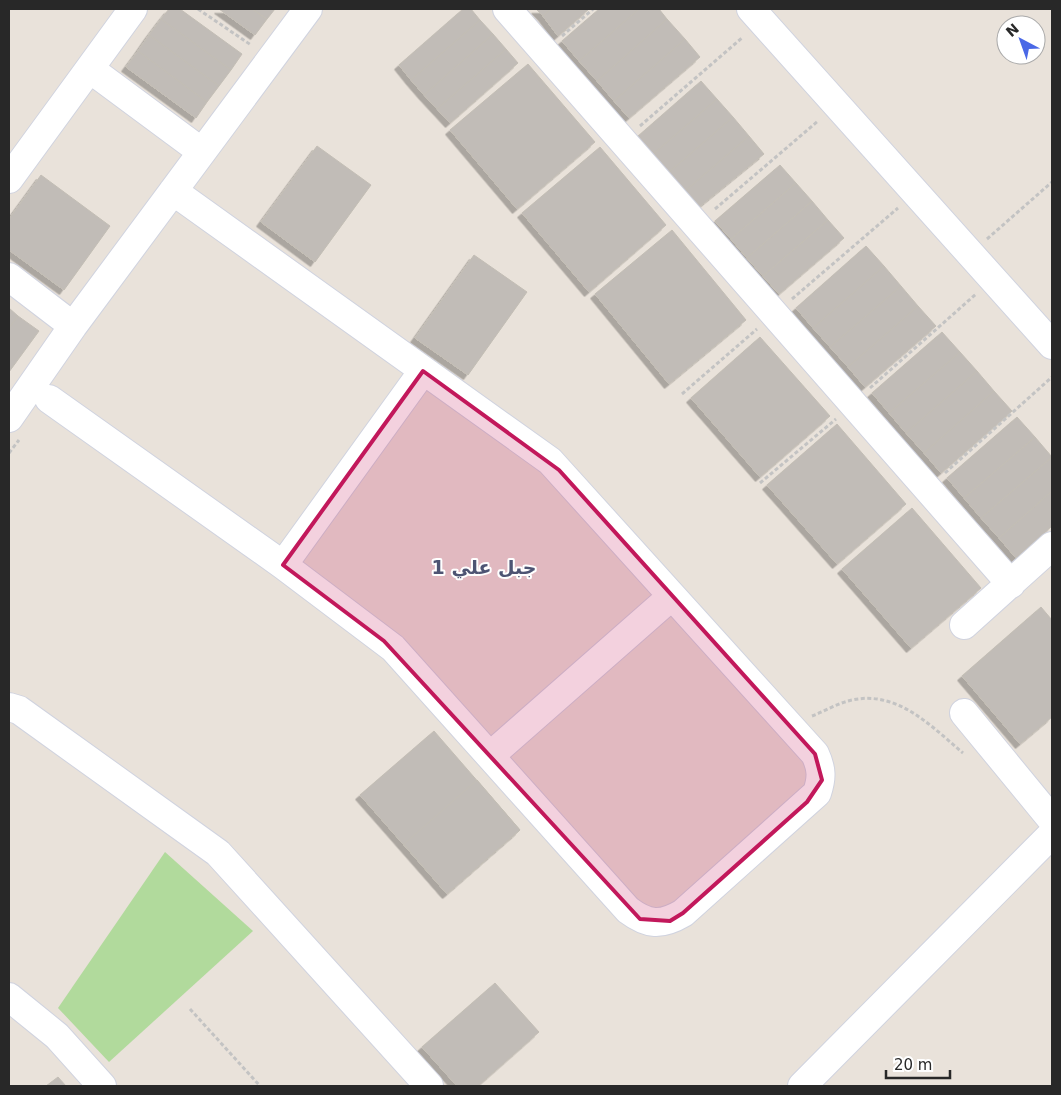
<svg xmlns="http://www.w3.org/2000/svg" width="1061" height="1095" viewBox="0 0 1061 1095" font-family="'DejaVu Sans','Noto Naskh Arabic',sans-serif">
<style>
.green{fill:#b1da9c}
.building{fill:#c1bcb7;stroke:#c3beb5;filter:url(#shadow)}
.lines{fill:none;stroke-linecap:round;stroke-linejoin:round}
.minor-casing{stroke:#d0d3df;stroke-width:30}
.path{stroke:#c3c3c3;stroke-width:3;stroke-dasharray:4 2.5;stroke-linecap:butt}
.minor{stroke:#fff;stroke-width:28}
.marked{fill:#c2185b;fill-opacity:0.2;stroke:#c2185b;stroke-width:4;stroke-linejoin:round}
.labels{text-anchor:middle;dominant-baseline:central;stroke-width:4;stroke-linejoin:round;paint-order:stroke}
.district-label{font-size:19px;font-weight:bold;fill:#4d5473;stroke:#fff}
</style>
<defs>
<filter id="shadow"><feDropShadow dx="-4.5" dy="4.5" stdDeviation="0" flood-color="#0004"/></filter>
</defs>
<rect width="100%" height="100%" fill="#e9e2da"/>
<path class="green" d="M165,852L253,931L109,1062L58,1008Z"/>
<path class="building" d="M169,9H180L242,54L231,70L161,19Z
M219,9H252L267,19L255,35Z
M252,9H275L267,19Z
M463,9H471L480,20L411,80L399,65Z
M536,9H551L543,16Z
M551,9H589L558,36L543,16Z
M599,9H639L579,61L562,41Z
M639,9H659L667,19L597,81L579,61Z
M161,19L231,70L219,86L149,35Z
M667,19L685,39L614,101L597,81Z
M480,20L493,34L424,95L411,80Z
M493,34L506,49L437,109L424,95Z
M149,35L219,86L207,102L138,51Z
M685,39L700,57L629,118L614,101Z
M506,49L518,63L450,123L437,109Z
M138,51L207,102L196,118L126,67Z
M528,64L595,142L517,209L450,130Z
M701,81L717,99L652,155L637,137Z
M717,99L733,117L668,173L652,155Z
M733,117L749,136L684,192L668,173Z
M749,136L764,154L698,208L684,192Z
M317,146L371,185L315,262L261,222Z
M600,147L666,225L589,292L522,213Z
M780,165L796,183L731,239L715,221Z
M41,175L110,226L64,290L9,250V219Z
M796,183L812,201L747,258L731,239Z
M812,201L828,220L763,276L747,258Z
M828,220L844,238L779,294L763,276Z
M672,230L746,320L669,384L595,294Z
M866,246L884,266L813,328L796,308Z
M474,255L527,292L468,375L415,338Z
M884,266L901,286L830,347L813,328Z
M901,286L918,306L848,367L830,347Z
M918,306L936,326L865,387L848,367Z
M9,308L18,316L9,328Z
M18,316L39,331L9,372V328Z
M942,332L960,352L889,413L872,393Z
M760,337L830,416L760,477L691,398Z
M960,352L977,371L906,433L889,413Z
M977,371L994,391L924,453L906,433Z
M994,391L1012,411L941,473L924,453Z
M1017,417L1035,437L964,498L947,478Z
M837,424L906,504L837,564L767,485Z
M1035,437L1052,457L981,518L964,498Z
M1052,457V491L999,538L981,518Z
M1052,491V526L1016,558L999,538Z
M912,508L981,588L911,648L842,569Z
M1041,607L1052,620V717L1020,744L962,676Z
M434,731L520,830L447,894L360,795Z
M477,780L520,830L447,894L404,844Z
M495,983L539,1032L478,1086H457L422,1047Z
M58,1077L66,1086H46Z"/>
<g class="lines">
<defs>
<path id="minor" d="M507,9L1011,584
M751,9L1052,345
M90,69L202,152
M9,179L133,9
M9,277L73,326
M49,399L283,565L393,648L628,910C648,925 661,926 683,913L817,793C822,778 822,769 815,754L550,461L173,191
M9,418L73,326L308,9
M283,565L423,371
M964,625L1052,546
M9,707L19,710L218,853L429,1086
M964,713L1052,820
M491,755L672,596
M9,997L57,1036L102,1086
M802,1086L1052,834"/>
</defs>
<use href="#minor" class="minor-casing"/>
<path class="path" d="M198,9L251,45
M562,36L593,9
M640,126L743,37
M715,209L818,121
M987,239L1052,182
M792,299L898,208
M870,388L976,294
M682,394L757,329
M9,453L19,440
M945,473L1052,377
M760,483L836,419
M812,716C825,711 838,703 852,700C898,690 932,727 963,753
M190,1009L260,1086"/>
<use href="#minor" class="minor"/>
</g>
<path class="marked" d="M423,371L559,470L815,754L822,780L807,802L683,913L670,921L640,919L384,641L283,565Z"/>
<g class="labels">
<g class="district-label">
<text x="484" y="567">جبل علي 1</text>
</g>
</g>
<rect width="1061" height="1095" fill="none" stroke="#282828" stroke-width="20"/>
<g transform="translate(1021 40) rotate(319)"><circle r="24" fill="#ffffff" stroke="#a9a9a9"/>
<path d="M0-4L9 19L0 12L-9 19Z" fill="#4a68e6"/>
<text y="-8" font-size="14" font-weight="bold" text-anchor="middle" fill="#282828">N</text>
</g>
<path d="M886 1070v8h64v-8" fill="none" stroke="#282828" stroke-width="2.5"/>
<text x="894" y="1070" font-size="15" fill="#282828" stroke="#ffffff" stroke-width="4" paint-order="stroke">20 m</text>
</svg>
